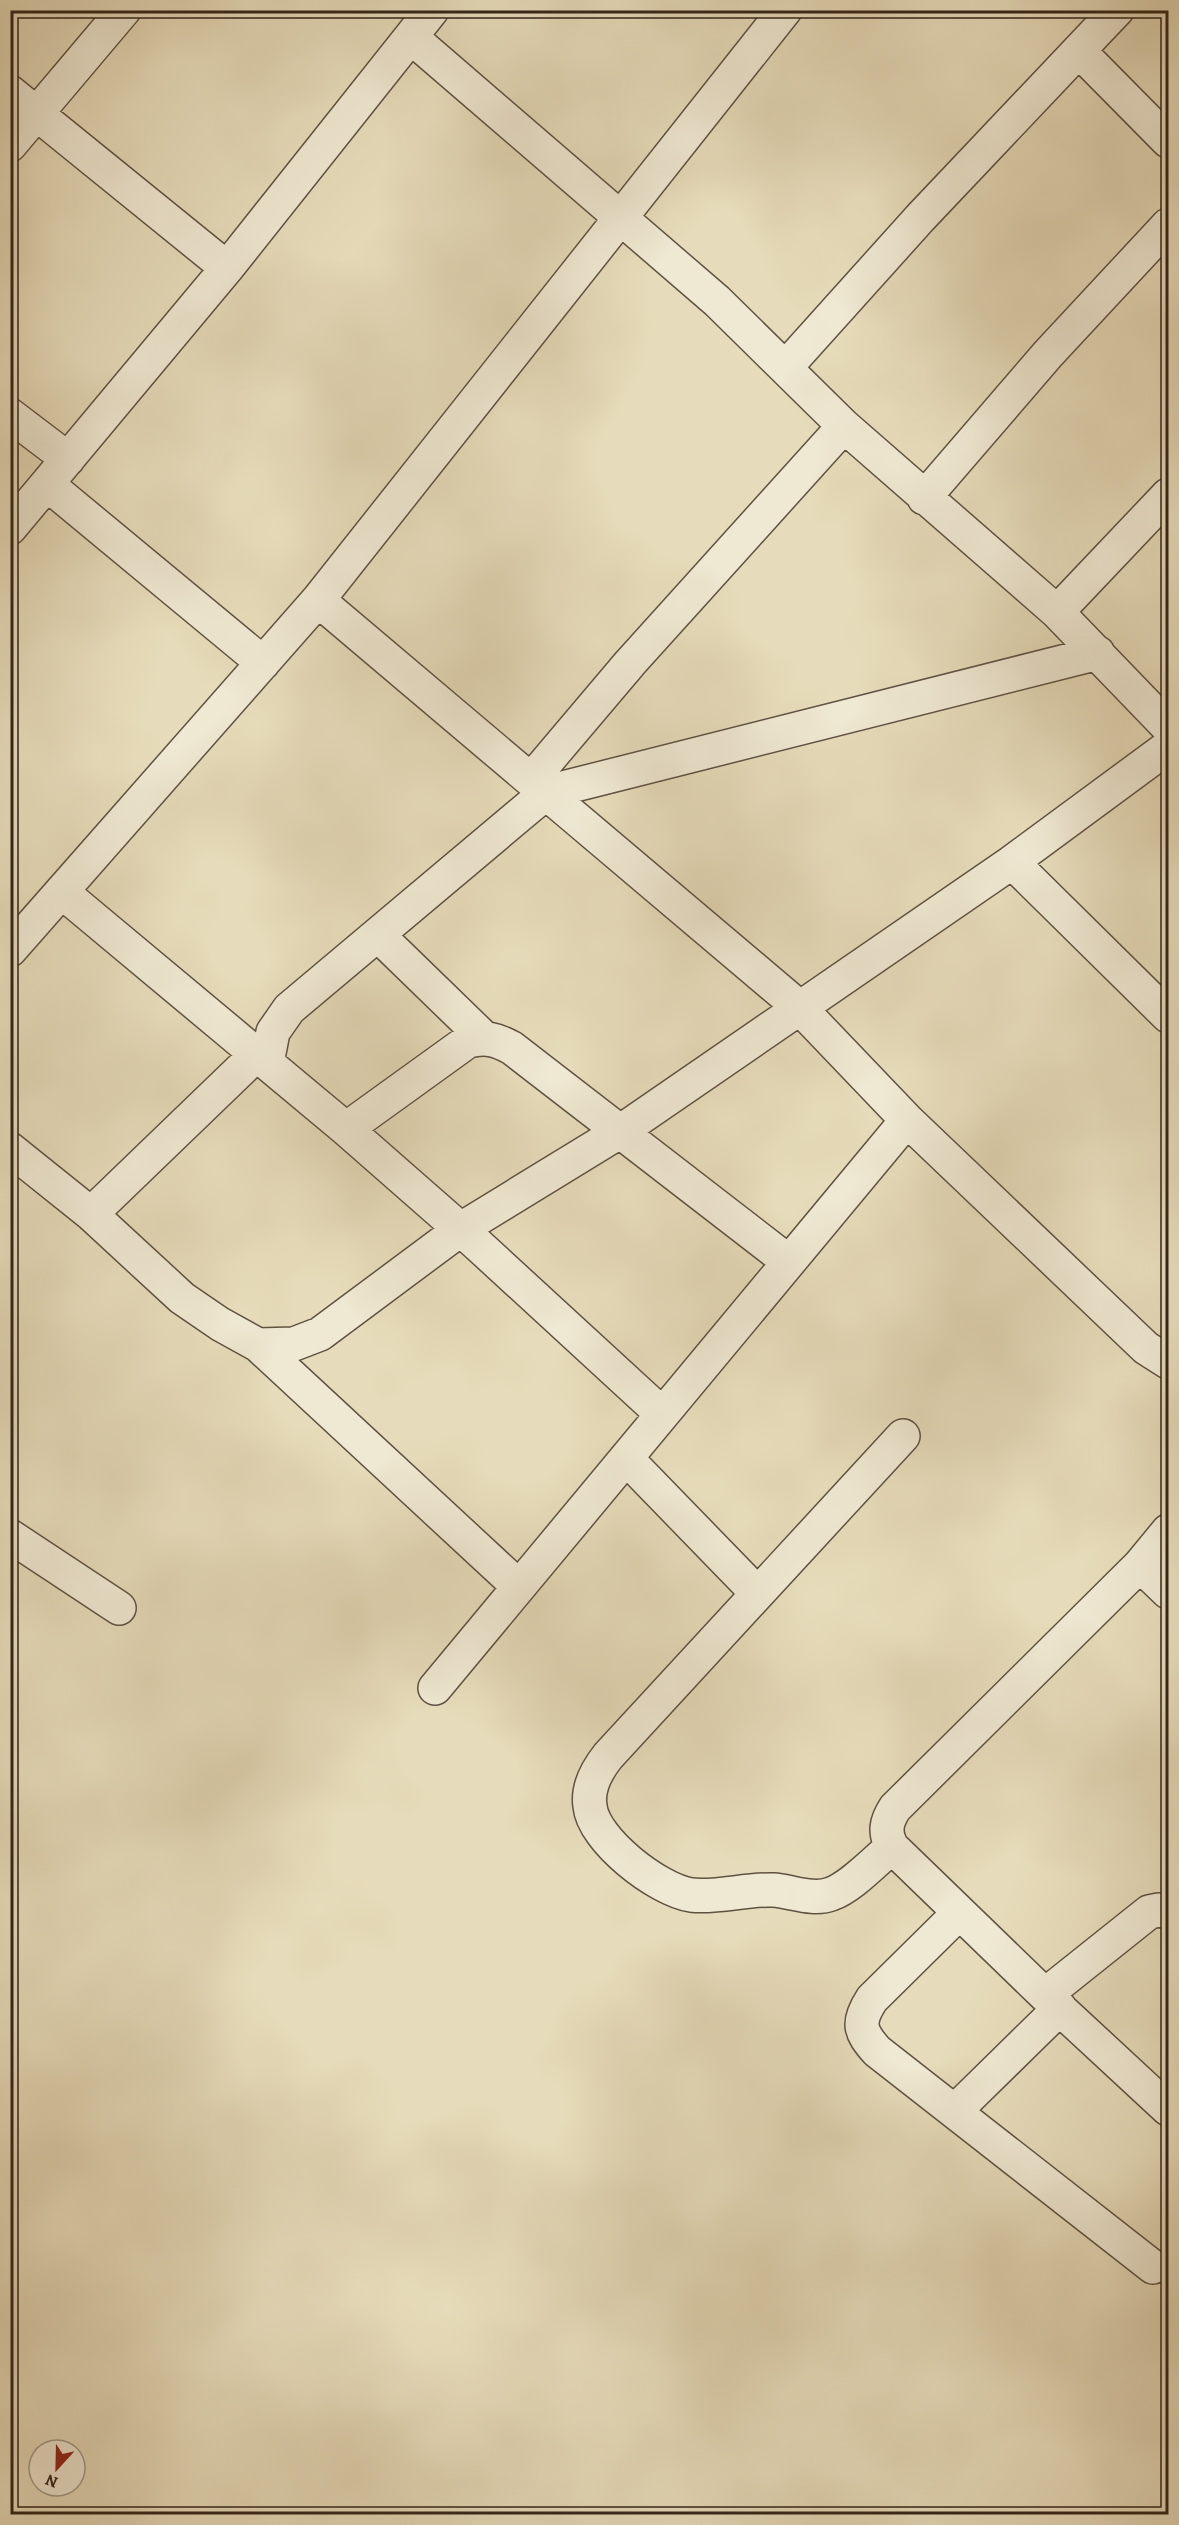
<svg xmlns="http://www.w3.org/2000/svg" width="1179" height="2525" viewBox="0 0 1179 2525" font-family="Alegreya,serif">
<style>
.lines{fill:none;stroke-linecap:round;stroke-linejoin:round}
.minor-casing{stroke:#5f5242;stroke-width:36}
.minor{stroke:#efe8d2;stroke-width:33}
</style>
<rect width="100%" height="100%" fill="#e6dbba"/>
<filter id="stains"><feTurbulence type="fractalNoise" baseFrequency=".00333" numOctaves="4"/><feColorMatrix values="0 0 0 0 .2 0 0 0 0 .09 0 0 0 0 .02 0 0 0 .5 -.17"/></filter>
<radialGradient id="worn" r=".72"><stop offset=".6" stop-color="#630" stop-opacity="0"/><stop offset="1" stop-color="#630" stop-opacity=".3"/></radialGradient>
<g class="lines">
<defs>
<path id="minor" d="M412,38L717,301L844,426L1057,612L1168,727
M1080,52L1168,141
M10,92L227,268
M10,145L124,10
M786,367L920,218L1117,10
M10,415L68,459
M47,484L263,663
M924,498L1048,354L1168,225
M10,528L227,268L432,10
M318,600L799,1007L907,1120L1146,1348L1168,1362
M1057,612L1168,495
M531,780L630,663L844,426
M1012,862L1168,1016
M62,892L346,1129L476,1243L662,1414
M379,936L483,1037
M10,950L318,600L785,10
M267,1063L273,1032L289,1009L547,792L1098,653
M346,1129L468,1041C486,1037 496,1039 512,1048L789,1262
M10,1149L91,1214L182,1298L220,1324L258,1345L294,1344L320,1334L461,1229L621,1131L1012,862L1168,747
M91,1214L257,1054
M258,1345L519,1587
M626,1458L757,1593
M1168,1531L1140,1565L1168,1592
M10,1536L119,1608
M1140,1565L895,1808C886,1822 884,1832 892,1847L1045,1995L1168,2109
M435,1688L907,1120
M892,1847C875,1861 851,1887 831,1894C813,1901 791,1891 773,1890C745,1889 718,1898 691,1895C658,1890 593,1840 590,1806C587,1787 597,1770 608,1756L903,1436
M959,1913L872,1999C857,2022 859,2031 877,2051L1153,2267
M1045,1995L1149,1912L1159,1910L1168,1912
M955,2111L1060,2008"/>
</defs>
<use href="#minor" class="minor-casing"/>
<use href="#minor" class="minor"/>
</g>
<rect width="1179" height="2525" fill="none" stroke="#e6dbba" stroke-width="36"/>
<rect x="12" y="12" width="1155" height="2501" fill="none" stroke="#32251a" stroke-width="3"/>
<rect x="18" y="18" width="1143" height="2489" fill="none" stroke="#32251a" stroke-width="1.5"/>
<g transform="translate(57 2468) rotate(202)"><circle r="28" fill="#efe8d2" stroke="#a39a88" stroke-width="1.5"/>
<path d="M0-4.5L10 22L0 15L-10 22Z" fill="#8f2418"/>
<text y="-9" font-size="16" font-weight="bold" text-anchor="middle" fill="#32251a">N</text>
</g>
<rect width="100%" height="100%" filter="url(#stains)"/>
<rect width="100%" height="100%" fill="url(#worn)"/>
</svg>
